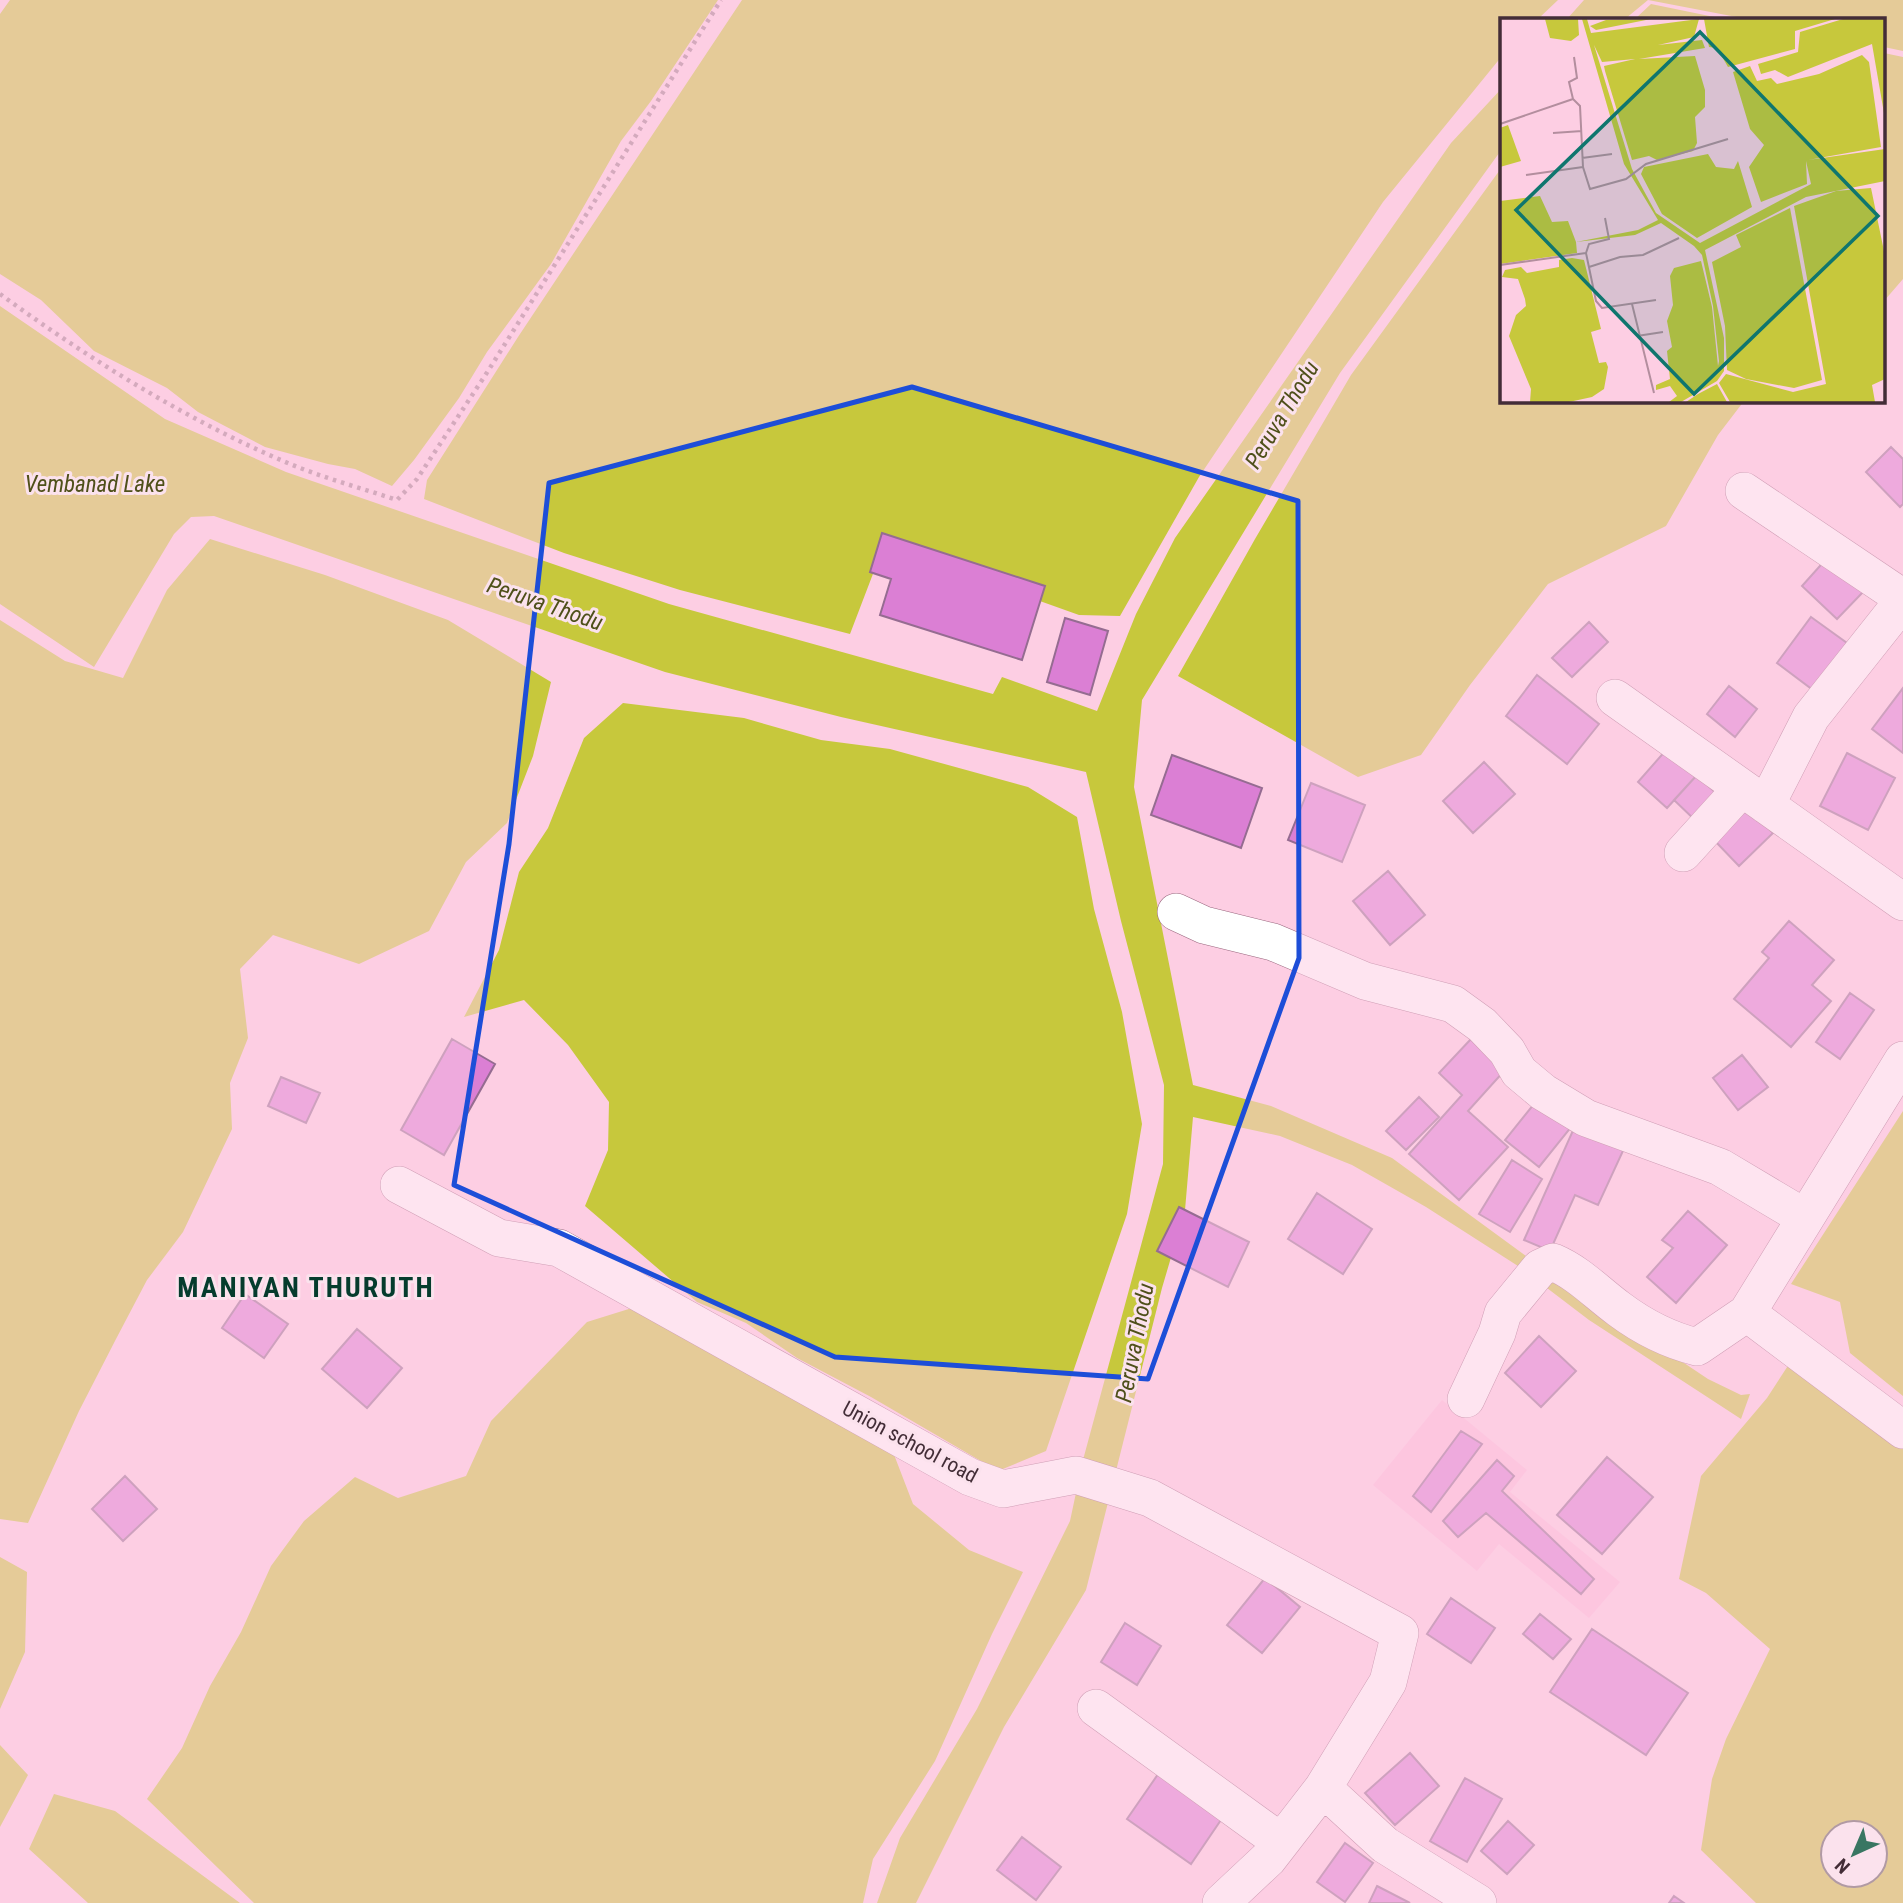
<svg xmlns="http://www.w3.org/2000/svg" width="1903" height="1903" viewBox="0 0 1903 1903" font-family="'Roboto Condensed',sans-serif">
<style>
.built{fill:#fdbcda}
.water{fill:#c7c83c;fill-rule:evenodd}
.building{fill:#db7fd4;stroke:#956c91;stroke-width:2}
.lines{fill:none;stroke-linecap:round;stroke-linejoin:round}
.minor-casing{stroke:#9a677f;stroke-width:38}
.path{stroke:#a27f8f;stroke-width:4.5;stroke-dasharray:3.5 5;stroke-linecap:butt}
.minor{stroke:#fff;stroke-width:37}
.marked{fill:none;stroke:#1d4ed8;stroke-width:5;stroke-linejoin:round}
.labels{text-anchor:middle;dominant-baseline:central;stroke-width:6;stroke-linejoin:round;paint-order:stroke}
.street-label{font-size:21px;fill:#432d37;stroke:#fbe2ed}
.water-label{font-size:23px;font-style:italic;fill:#4f501a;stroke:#fbe2ed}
.district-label{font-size:28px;font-weight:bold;letter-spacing:2px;fill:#053c2d;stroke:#fbe2ed}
.inset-road{fill:none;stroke:#b38e9e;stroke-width:2}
.view{fill:#0f766e;fill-opacity:0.15;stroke:#0f766e;stroke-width:3.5}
.inset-edge{fill:none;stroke:#432d37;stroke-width:3.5}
</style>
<rect width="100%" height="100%" fill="#fdcee3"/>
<path class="built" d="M1442,1400L1527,1470L1510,1492L1620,1582L1589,1618L1499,1544L1477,1571L1373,1485Z"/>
<path class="water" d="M10,0H718L651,101L621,141L551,264L487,352L459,398L414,460L392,486L355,469L328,464L265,447L198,412L167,388L94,351L41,300L0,274V14Z
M742,0H1558L1538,19H1502V56L1383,202L1199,477L1120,616L1079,615L884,545L850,634L680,590L564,553L424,499L427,480L518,337Z
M1584,0H1903V51L1884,47V19H1747L1648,0L1625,19H1567Z
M1651,4L1724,19H1635Z
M1884,53L1903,57V279L1884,301Z
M1502,88V149L1340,373L1142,700L1134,787L1193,1085L1271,1106L1392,1158L1548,1272L1708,1379L1741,1395L1750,1394L1741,1419L1589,1320L1518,1266L1426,1207L1352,1165L1280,1136L1193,1117L1185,1210L1162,1288L1086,1590L1004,1727L916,1903H877L900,1838L977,1709L1070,1521L1083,1460L1163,1164L1164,1085L1121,921L1086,772L841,717L665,672L214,516L191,517L174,534L94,667L0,604V306L165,419L286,472L669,604L993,694L1002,677L1097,711L1136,614L1175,538L1451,143Z
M1502,167V401H1744L1718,435L1666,526L1548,584L1470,685L1421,755L1358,777L1178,676L1255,539L1351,375Z
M210,539L325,575L448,620L551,682L533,756L507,823L466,862L429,931L359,964L273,935L240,969L248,1038L230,1083L232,1129L183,1232L147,1280L116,1339L79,1411L28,1523L0,1519V620L65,661L123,678L167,590Z
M623,703L744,718L821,740L890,749L1028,787L1077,817L1094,909L1122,1012L1142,1124L1127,1214L1046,1451L998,1471L871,1397L797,1358L746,1323L697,1302L585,1206L608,1150L609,1102L568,1045L524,1000L464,1017L499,950L519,872L548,828L584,738Z
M1903,1111V1396L1850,1353L1840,1302L1791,1284Z
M648,1303L888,1439L913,1504L969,1550L1023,1572L992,1634L935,1761L873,1859L863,1903H254L147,1799L182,1748L210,1686L241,1632L271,1566L304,1521L355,1477L398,1498L466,1476L491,1421L587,1322Z
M1793,1358L1903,1435V1903H1756L1701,1850L1712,1779L1726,1739L1770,1649L1706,1593L1679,1579L1701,1476L1767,1398ZM1833,1833H1875V1875H1833Z
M0,1557L27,1572L25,1652L0,1709Z
M0,1745L28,1775L0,1827Z
M54,1794L115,1811L240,1903H88L29,1849Z"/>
<path class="building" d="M1891,447L1903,459V504L1900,507L1866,472Z
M882,533L1045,586L1022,660L880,615L891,579L870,572Z
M1828,557L1864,591L1837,619L1802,586Z
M1811,617L1847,643L1813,690L1777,663Z
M1065,618L1108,631L1090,695L1047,682Z
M1589,622L1608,642L1572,677L1552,658Z
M1537,675L1599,724L1567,764L1506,716Z
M1729,686L1757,709L1735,737L1707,714Z
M1903,688V753L1872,729Z
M1667,749L1697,775L1667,808L1638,782Z
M1847,753L1895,778L1868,830L1820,806Z
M1172,755L1262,788L1241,848L1151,815Z
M1484,762L1515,794L1473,833L1443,801Z
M1697,775L1721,798L1697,822L1674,800Z
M1311,783L1365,805L1342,862L1288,840Z
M1748,808L1773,833L1739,866L1714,840Z
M1388,871L1425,915L1390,945L1353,901Z
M1789,921L1834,960L1812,985L1831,1001L1791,1047L1734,999L1769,958L1762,952Z
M1850,993L1874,1010L1840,1059L1816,1042Z
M452,1039L495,1064L444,1155L401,1130Z
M1471,1039L1505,1070L1468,1111L1508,1147L1459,1200L1409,1154L1462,1095L1439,1073Z
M1742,1055L1768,1087L1738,1110L1713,1078Z
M281,1077L320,1093L306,1123L268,1106Z
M1419,1097L1439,1117L1406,1150L1386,1131Z
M1538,1099L1572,1126L1539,1167L1505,1140Z
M1579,1117L1628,1140L1598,1205L1575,1195L1550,1251L1524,1240Z
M1512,1160L1542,1179L1510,1232L1479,1214Z
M1317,1193L1372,1229L1343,1274L1288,1239Z
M1179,1207L1249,1242L1228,1287L1157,1251Z
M1688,1211L1727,1245L1676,1303L1647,1277L1673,1248L1662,1240Z
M245,1294L288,1324L264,1358L222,1328Z
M357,1329L402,1368L367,1408L322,1369Z
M1539,1336L1576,1371L1541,1407L1505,1373Z
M1461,1431L1482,1444L1431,1512L1413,1496Z
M1607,1457L1653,1497L1602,1554L1557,1515Z
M1497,1460L1514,1476L1502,1491L1594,1579L1581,1594L1486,1513L1458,1537L1443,1521Z
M125,1476L157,1509L123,1541L92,1509Z
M1265,1578L1300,1607L1262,1653L1227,1625Z
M1451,1598L1495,1628L1471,1663L1427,1634Z
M1540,1614L1571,1639L1553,1659L1523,1634Z
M1125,1623L1161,1646L1137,1685L1101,1662Z
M1592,1629L1688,1693L1646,1755L1550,1692Z
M1410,1753L1439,1786L1395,1825L1365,1793Z
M1163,1767L1227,1811L1191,1864L1127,1819Z
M1465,1778L1502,1799L1467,1862L1430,1841Z
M1508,1821L1534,1845L1507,1874L1481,1851Z
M1022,1837L1061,1867L1036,1900L997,1870Z
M1345,1843L1373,1863L1345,1902L1317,1882Z
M1377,1886L1410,1903H1369Z
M1674,1896L1684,1903H1669Z"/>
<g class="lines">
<defs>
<path id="minor" d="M1744,491L1903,598
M1615,698L1903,902
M1766,805L1811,717L1903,601
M1683,853L1742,788
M1176,912L1204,925L1273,942L1365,981L1453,1004L1482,1025L1507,1051L1519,1072L1543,1092L1586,1118L1720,1167L1804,1217
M399,1185L499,1238L559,1248L970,1477L1003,1489L1076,1475L1150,1498L1400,1633L1388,1682L1323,1788L1268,1859L1221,1903
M1747,1313L1903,1430
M1466,1399L1497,1333L1503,1313L1540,1268L1553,1262C1579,1273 1597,1293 1619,1309C1643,1327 1669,1340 1697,1347L1747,1313L1903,1060
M1096,1708L1281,1842
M1323,1788L1385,1845L1478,1903"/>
</defs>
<use href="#minor" class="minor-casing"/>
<path class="path" d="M0,294C89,359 188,421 290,464C324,478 361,488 397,500L417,479L488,371L721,0"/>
<use href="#minor" class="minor"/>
</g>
<path d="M0 0H1903V1903H0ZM912,387L1298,501L1299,958L1148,1379L835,1357L454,1185L509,844L549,483Z" fill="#fdcee3" fill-opacity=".55" fill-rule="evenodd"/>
<path class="marked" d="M912,387L1298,501L1299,958L1148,1379L835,1357L454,1185L509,844L549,483Z"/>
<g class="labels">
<g class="street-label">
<text transform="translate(910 1442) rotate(28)">Union school road</text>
</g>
<g class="water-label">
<text transform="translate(1282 415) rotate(-59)">Peruva Thodu</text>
<text x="95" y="484">Vembanad Lake</text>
<text transform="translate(545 604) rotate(19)">Peruva Thodu</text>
<text transform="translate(1135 1343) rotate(-79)">Peruva Thodu</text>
</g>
<g class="district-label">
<text x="306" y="1287">MANIYAN THURUTH</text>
</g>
</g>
<g transform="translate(1500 18)">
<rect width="385" height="385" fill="#fdcee3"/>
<path d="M45,1H78L79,17L71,23L50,20ZM82,1H87L91,15L199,1L194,19L158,27L202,22L205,30L139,41L195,38L205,72V89L195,99L197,125L193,133L157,142L149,138L132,142L105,53L104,48L135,41L102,44L94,27L132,151L156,195L200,225L311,166L306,143L307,166L261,184L249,149L264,127L250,111L233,54L250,48L257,63L271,60L277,66L319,56L362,37L369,44L381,129L308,142L385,131V163L306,179L205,232L224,320V353L217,363L181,384H169L177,378L170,368L156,372V367L170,361L167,333L172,329L167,303L173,287L170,258L174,250L201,243L212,289L218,348L219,343L213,288L202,237L194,228L161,205L135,217L76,224L77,235L0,246V183L40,178L52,204L68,203L76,224L138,212L158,202L124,146ZM151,1L96,12L90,8L106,2ZM204,1H335L295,13V31L228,49L217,30L209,29ZM343,1H385V101L372,26L288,59L275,52L261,56L258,46L298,34L300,14ZM8,107L21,143L0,149V110ZM208,136L216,149L234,151L238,143L252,189L197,220L162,196L141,156L144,149ZM371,170L385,238V361L372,367L375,384H230L219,365L226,356L293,374L326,366L294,188L336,173ZM290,190L322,362L294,370L246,361L227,352L225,308L212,244L241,229L236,217ZM72,240L84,242L101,311L91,314L99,345L106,344L108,349L104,371L92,379L69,384H30L31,371L9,318L16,297L26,288L25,281L18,261L2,259L5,252L21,249L27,255L59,249V242ZM217,366L227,384H186L198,376Z" fill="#c7c83c"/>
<path class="inset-road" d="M73,81L80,88L83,149L90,171L126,161L146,146L228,121M73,81L69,64L77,60L74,39M0,106L73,81M53,115L82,113M82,140L112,136M26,157L83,149M105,200L109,221L89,226L86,235L96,283L102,290L156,282M0,247L86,235M89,249L120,239L143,237L179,220M132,286L154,375M137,318L163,314"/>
<path class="view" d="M200,14L378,198L194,376L16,192Z"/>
<rect width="385" height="385" class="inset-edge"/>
</g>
<g transform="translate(1854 1854) rotate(224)"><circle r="33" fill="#fbe2ed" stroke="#b19aa4" stroke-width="2"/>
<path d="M0-5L12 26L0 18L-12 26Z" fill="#397662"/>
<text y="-10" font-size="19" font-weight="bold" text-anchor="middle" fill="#432d37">N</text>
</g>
</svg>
